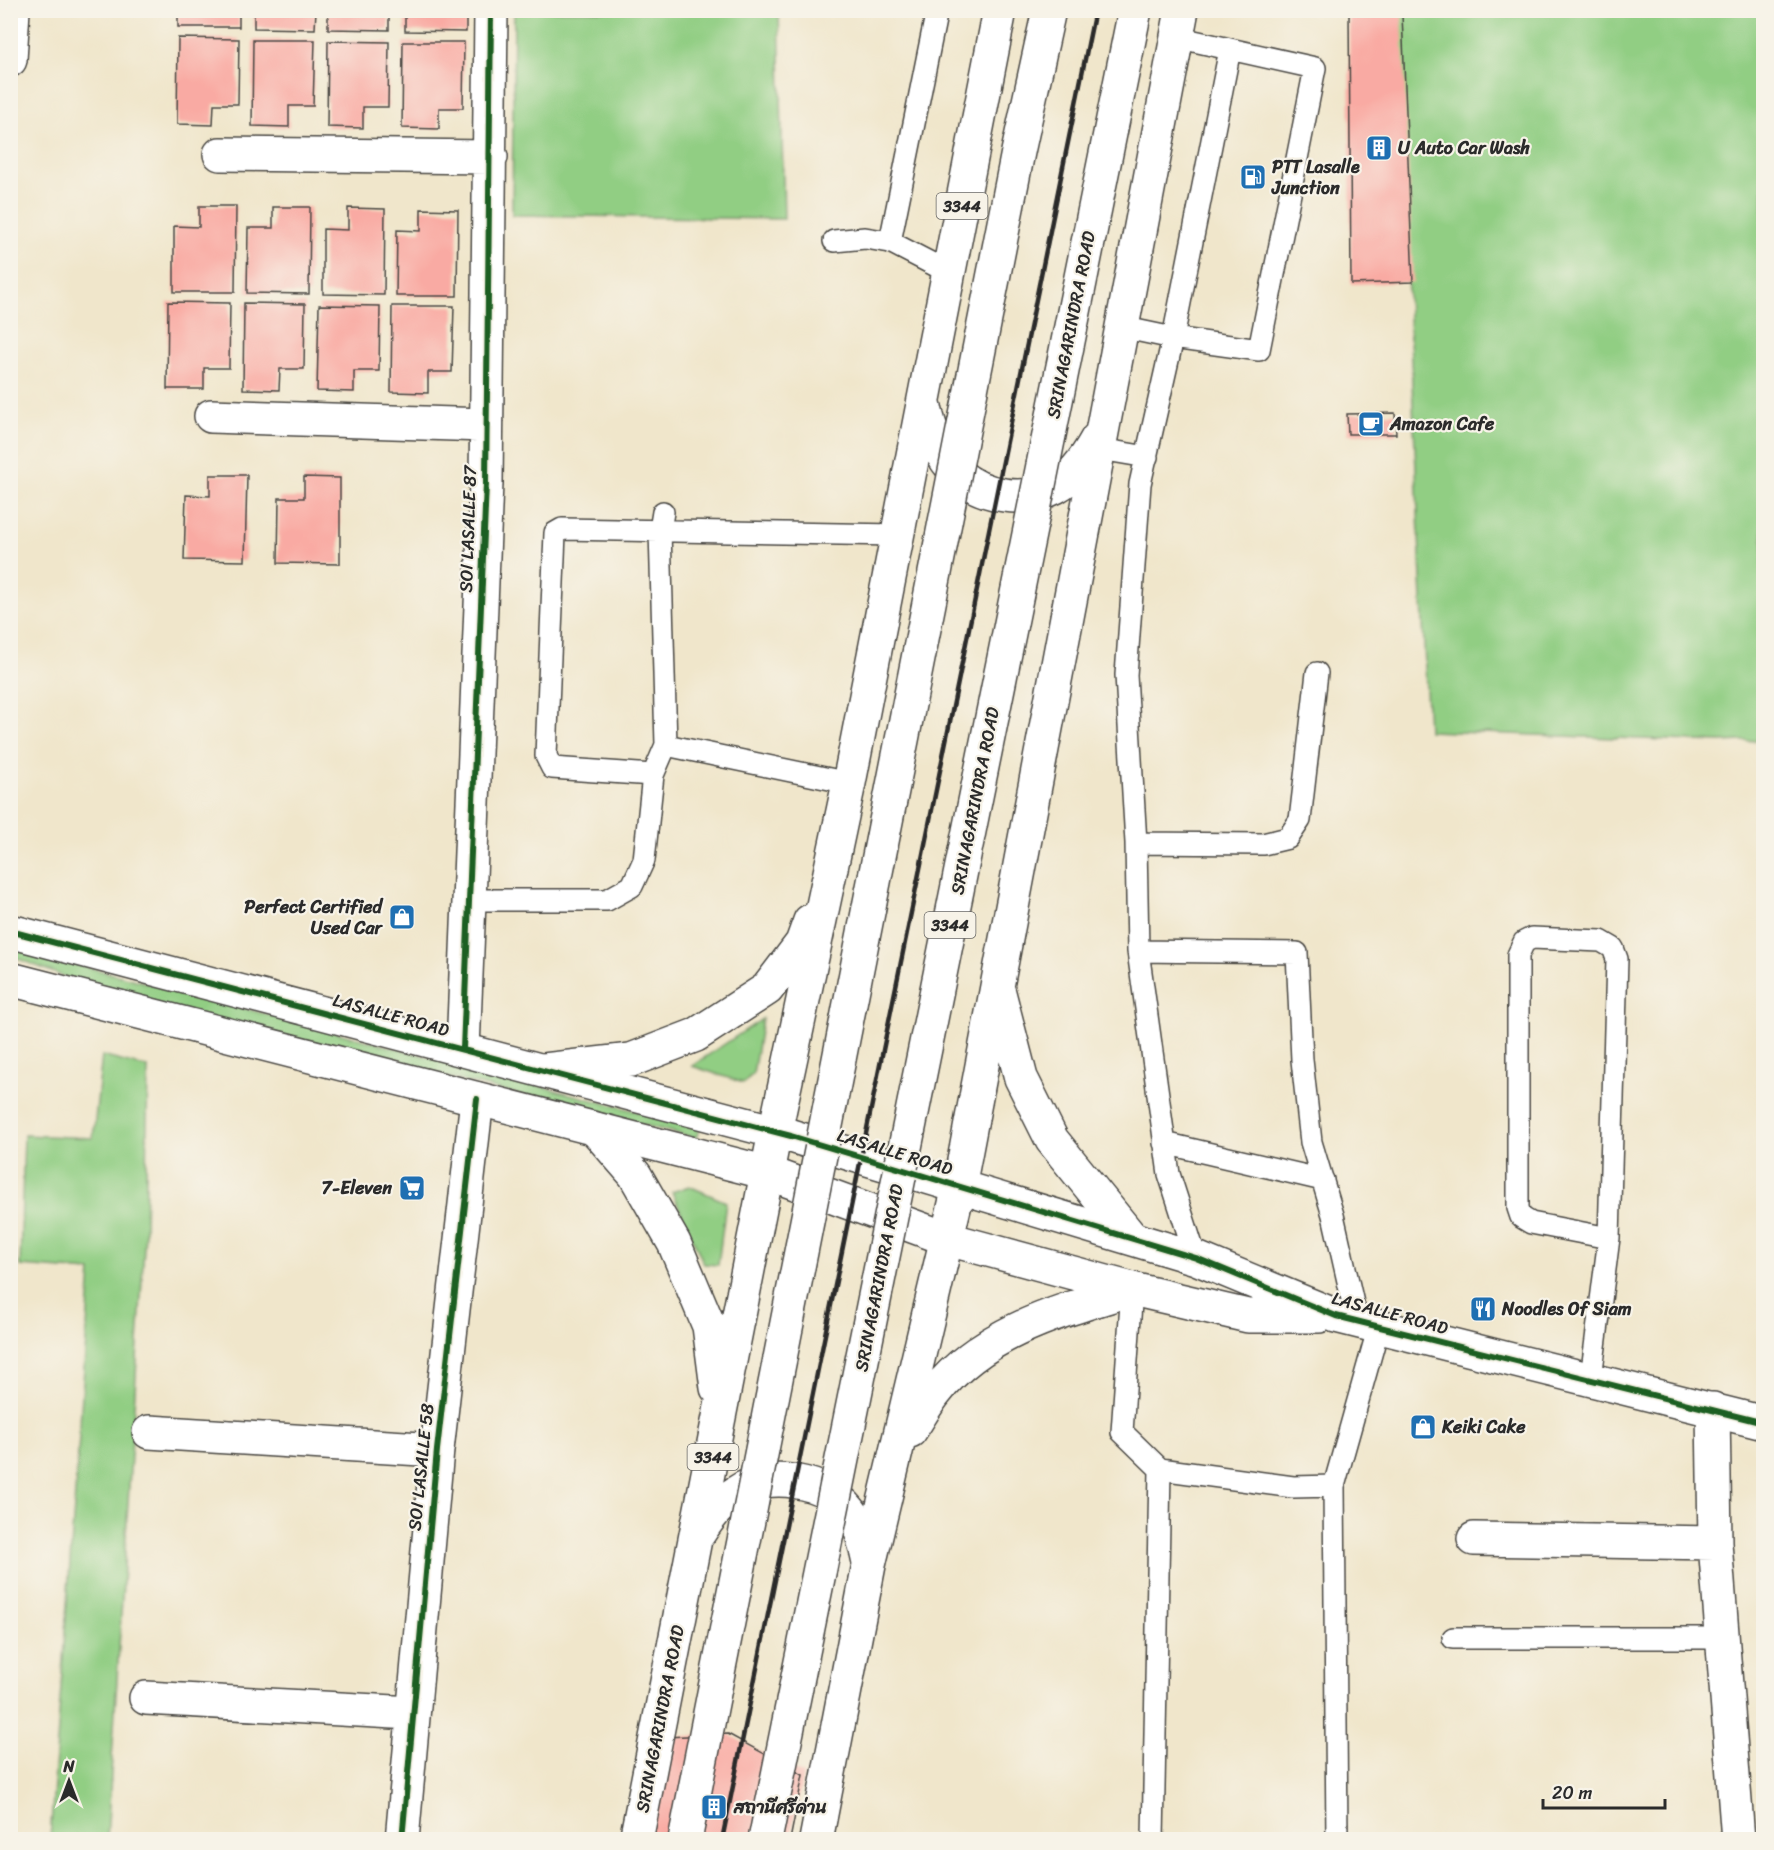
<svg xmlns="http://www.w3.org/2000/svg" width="1774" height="1850" viewBox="0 0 1774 1850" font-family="Sriracha,'Playpen Sans Thai',sans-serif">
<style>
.green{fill:#91ce83;stroke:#5e7c57;stroke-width:1.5}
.building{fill:#f9aaa3}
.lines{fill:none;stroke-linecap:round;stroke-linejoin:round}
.service-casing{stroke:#494743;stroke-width:24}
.minor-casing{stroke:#494743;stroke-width:36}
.tertiary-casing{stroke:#494743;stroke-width:36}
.primary-casing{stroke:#494743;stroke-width:36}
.service{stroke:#fff;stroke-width:21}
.minor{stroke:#fff;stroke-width:33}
.tertiary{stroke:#fff;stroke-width:33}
.primary{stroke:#fff;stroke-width:33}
.rail{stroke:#2b2b2b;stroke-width:4.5}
.primary-bridge-casing{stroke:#494743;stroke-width:36;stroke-linecap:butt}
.primary-bridge{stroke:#fff;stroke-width:33}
.cycleway-casing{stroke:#f7f3e8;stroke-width:10}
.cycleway{stroke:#1b5e20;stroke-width:6}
.labels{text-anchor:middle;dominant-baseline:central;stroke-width:4.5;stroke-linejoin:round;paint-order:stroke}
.shield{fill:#f7f3e8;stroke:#686764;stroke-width:1.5}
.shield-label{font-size:16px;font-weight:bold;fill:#2b2b2b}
.poi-label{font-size:18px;font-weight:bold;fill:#2b2b2b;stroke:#f7f3e8;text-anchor:start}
.street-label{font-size:18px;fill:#2b2b2b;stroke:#f7f3e8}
</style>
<rect width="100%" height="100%" fill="#f7f3e8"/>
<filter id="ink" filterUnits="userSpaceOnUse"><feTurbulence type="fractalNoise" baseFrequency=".0167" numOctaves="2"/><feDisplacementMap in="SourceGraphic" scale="12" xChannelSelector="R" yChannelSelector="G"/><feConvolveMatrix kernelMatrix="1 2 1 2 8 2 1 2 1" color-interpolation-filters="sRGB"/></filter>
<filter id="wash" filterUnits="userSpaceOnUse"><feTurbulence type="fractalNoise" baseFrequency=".008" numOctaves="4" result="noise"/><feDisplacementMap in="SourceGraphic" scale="24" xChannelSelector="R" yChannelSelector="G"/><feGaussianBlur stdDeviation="1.35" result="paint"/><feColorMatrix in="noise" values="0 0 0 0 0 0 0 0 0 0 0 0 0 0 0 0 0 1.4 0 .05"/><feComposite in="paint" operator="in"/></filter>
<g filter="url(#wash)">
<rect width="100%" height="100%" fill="#f0e6cb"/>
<path class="green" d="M514,11H779L784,219L512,215Z
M1395,11H1763V740L1721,742L1428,731Z
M10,947L700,1128L696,1138L111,995L11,956Z
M762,1019L753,1074L743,1083L692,1066Z
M102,1056L148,1068L145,1232L107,1839H50L91,1271L20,1266L24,1135L93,1138Z
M689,1186L726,1202L718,1265L704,1264L672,1192Z"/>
<g id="blocks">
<path class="building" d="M178,10H239V27H178Z
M254,10H316L315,29L254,28Z
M328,10H389V30L328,29Z
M405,10H466V32L405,31Z
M1349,11L1402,14L1413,282L1351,284Z
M178,38L239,39L238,104H214L213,125L177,124Z
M253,40H315L313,106H289V127L252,126Z
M328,41L389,42L388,107H363V128L327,127Z
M403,42H464L463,108H439V129L402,128Z
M199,206H236L235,292H174V226L199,227Z
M273,207H310L309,294L247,293L248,228H273Z
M348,208L385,209L384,295L323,294V229L348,230Z
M421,209L458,210L457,296H396L397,230L421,231Z
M168,302L230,303L229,368H204V389H167Z
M244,303L305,304L304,369H280L279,390L243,389Z
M319,305L380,306L379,371H354V392L317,391Z
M392,306H454L452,372H428V393L391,392Z
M1395,413L1396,434H1348L1347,414Z
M210,475H247L245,561L184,560L186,495L210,496Z
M304,477L340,478V564L278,563L279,498H304Z
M728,1734L803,1775L790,1840H625L645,1738Z"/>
</g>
</g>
<g filter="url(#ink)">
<use href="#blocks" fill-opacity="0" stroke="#494743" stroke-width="1.5"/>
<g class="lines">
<defs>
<path id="service" d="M834,241L865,238L890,242L948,272
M890,242L937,10
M1121,327L1173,338L1259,350L1315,68L1176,37
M1100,449L1147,457
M666,745L849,783
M653,775L552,768L546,756L555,533L562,529L897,535
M1136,843L1263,844L1288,838L1300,820L1317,673
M468,900H607L632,886L644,860L653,775L666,745L660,530L663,512
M1138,951L1297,953L1302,1060L1311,1142L1333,1215L1357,1321
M1164,1143L1323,1180
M1196,1258L1169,1174L1138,951L1136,843L1126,675L1140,484L1173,338L1230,49
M1132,1289L1122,1432L1160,1469L1153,1840
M1591,1378L1609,1238L1617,959L1613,948L1601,941L1532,938L1524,942L1518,955V1208L1521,1217L1531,1223L1609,1238
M1160,1469L1293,1487L1334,1486
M1453,1638H1722
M1337,1840L1334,1486L1379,1326"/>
<path id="minor" d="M10,60L13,10
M220,154L491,157
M211,416L485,425
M463,1049L486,483L491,10
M1713,1409L1715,1543L1738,1840
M149,1432L437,1450
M1474,1539L1715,1543
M146,1698L412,1713
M402,1840L437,1450L477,1099"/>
<path id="tertiary" d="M10,931L791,1136L1196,1258L1336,1316L1764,1423
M10,979L768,1173L948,1239L1132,1289L1248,1316H1319"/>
<path id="primary" d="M924,403C929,428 938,454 957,473C982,497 1025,503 1055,487C1074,477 1087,457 1097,439
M999,993L1021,1078L1052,1140L1130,1236
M544,1070L631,1060L696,1035L767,989L802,943L810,921
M595,1129L635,1175L674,1243L709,1326L717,1388
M910,1431C919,1418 926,1404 936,1392C983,1331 1061,1311 1132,1289
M699,1533C710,1516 720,1503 737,1492C770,1470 825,1480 850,1511C862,1526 865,1546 869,1563
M636,1840L775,1132L849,783L1000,10
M816,1840L869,1565L959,1187L1182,10"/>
</defs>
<use href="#service" class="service-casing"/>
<use href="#minor" class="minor-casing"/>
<use href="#tertiary" class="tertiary-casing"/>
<use href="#primary" class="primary-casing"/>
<use href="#service" class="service"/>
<use href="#minor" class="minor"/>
<use href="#tertiary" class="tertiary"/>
<use href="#primary" class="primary"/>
<path class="rail" d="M722,1840L1095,10"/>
<defs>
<path id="primary-bridge" d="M685,1840L1018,152L1049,10
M765,1840L1135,10"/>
</defs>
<use href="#primary-bridge" class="primary-bridge-casing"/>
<use href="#primary-bridge" class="primary-bridge"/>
<defs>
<path id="cycleway" d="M10,931L791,1136L1196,1258L1336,1316L1764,1423
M463,1049L486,483L491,10
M402,1840L437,1450L477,1099"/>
</defs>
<use href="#cycleway" class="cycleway-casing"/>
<use href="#cycleway" class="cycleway"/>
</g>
</g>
<defs>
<symbol id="building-square" viewBox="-11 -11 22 22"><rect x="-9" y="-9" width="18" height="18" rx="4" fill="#1f6fb2" stroke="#f7f3e8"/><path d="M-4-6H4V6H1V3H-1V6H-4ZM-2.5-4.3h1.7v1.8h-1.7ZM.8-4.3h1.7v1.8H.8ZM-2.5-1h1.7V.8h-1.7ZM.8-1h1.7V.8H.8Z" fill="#fff"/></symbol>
<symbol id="fuel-square" viewBox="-11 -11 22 22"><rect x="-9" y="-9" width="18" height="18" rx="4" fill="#1f6fb2" stroke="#f7f3e8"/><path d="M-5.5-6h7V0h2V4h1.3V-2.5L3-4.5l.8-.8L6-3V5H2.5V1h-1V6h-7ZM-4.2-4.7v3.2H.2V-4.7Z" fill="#fff"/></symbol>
<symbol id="cafe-square" viewBox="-11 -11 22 22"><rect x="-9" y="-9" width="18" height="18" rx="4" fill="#1f6fb2" stroke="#f7f3e8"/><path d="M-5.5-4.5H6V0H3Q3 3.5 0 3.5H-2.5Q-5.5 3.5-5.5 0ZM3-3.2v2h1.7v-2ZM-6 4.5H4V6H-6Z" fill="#fff"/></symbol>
<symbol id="shop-square" viewBox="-11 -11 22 22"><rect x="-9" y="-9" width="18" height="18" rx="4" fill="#1f6fb2" stroke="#f7f3e8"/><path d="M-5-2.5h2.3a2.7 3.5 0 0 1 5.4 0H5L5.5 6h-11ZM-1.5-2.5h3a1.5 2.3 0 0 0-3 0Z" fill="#fff"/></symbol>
<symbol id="supermarket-square" viewBox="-11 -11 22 22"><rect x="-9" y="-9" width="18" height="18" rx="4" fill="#1f6fb2" stroke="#f7f3e8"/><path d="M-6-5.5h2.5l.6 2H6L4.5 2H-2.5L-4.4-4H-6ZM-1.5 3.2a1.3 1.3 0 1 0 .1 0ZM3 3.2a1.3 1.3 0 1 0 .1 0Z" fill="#fff"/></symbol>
<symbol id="restaurant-square" viewBox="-11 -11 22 22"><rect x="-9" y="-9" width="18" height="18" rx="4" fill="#1f6fb2" stroke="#f7f3e8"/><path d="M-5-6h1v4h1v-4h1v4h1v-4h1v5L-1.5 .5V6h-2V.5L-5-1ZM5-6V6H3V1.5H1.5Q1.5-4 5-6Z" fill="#fff"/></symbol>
</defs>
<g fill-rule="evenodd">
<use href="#building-square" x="1364" y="133" width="30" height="30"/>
<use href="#fuel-square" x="1238" y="162" width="30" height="30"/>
<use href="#cafe-square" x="1356" y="409" width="30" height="30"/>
<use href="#shop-square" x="387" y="902" width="30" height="30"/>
<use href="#supermarket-square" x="397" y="1173" width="30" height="30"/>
<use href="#restaurant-square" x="1468" y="1294" width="30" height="30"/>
<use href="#shop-square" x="1408" y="1412" width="30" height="30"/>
<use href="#building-square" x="699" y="1792" width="30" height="30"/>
</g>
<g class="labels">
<g class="shield">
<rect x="936.5" y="193" width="51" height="26" rx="4.5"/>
<rect x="924.5" y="912" width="51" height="26" rx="4.5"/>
<rect x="687.5" y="1444" width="51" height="26" rx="4.5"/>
</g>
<g class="shield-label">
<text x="962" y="206">3344</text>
<text x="950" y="925">3344</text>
<text x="713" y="1457">3344</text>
</g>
<g class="poi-label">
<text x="1398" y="148">U Auto Car Wash</text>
<text x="1272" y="167">PTT Lasalle<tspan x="1272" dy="21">Junction</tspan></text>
<text x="1390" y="424">Amazon Cafe</text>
<text x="382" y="907" text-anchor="end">Perfect Certified<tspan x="382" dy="21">Used Car</tspan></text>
<text x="392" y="1188" text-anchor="end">7-Eleven</text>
<text x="1502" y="1309">Noodles Of Siam</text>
<text x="1442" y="1427">Keiki Cake</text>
<text x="734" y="1807">สถานีศรีด่าน</text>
</g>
<g class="street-label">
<text transform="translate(1071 325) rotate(-79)">SRINAGARINDRA ROAD</text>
<text transform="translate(468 529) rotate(-88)">SOI LASALLE 87</text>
<text transform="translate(975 801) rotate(-79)">SRINAGARINDRA ROAD</text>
<text transform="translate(391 1015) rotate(15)">LASALLE ROAD</text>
<text transform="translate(895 1152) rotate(17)">LASALLE ROAD</text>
<text transform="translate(879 1278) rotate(-79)">SRINAGARINDRA ROAD</text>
<text transform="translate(1390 1313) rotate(15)">LASALLE ROAD</text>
<text transform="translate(421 1467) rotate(-84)">SOI LASALLE 58</text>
<text transform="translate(660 1719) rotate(-79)">SRINAGARINDRA ROAD</text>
</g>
</g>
<rect width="1774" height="1850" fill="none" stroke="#f7f3e8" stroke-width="36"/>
<g transform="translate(69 1781)" stroke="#f7f3e8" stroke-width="4.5" paint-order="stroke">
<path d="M0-4.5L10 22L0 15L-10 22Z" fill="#2b2b2b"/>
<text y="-9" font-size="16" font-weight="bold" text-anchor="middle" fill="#2b2b2b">N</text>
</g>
<path d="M1543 1799v9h122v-9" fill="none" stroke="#2b2b2b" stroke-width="3"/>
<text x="1552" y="1799" font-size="18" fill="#2b2b2b" stroke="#f7f3e8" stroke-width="4.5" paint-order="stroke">20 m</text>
</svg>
